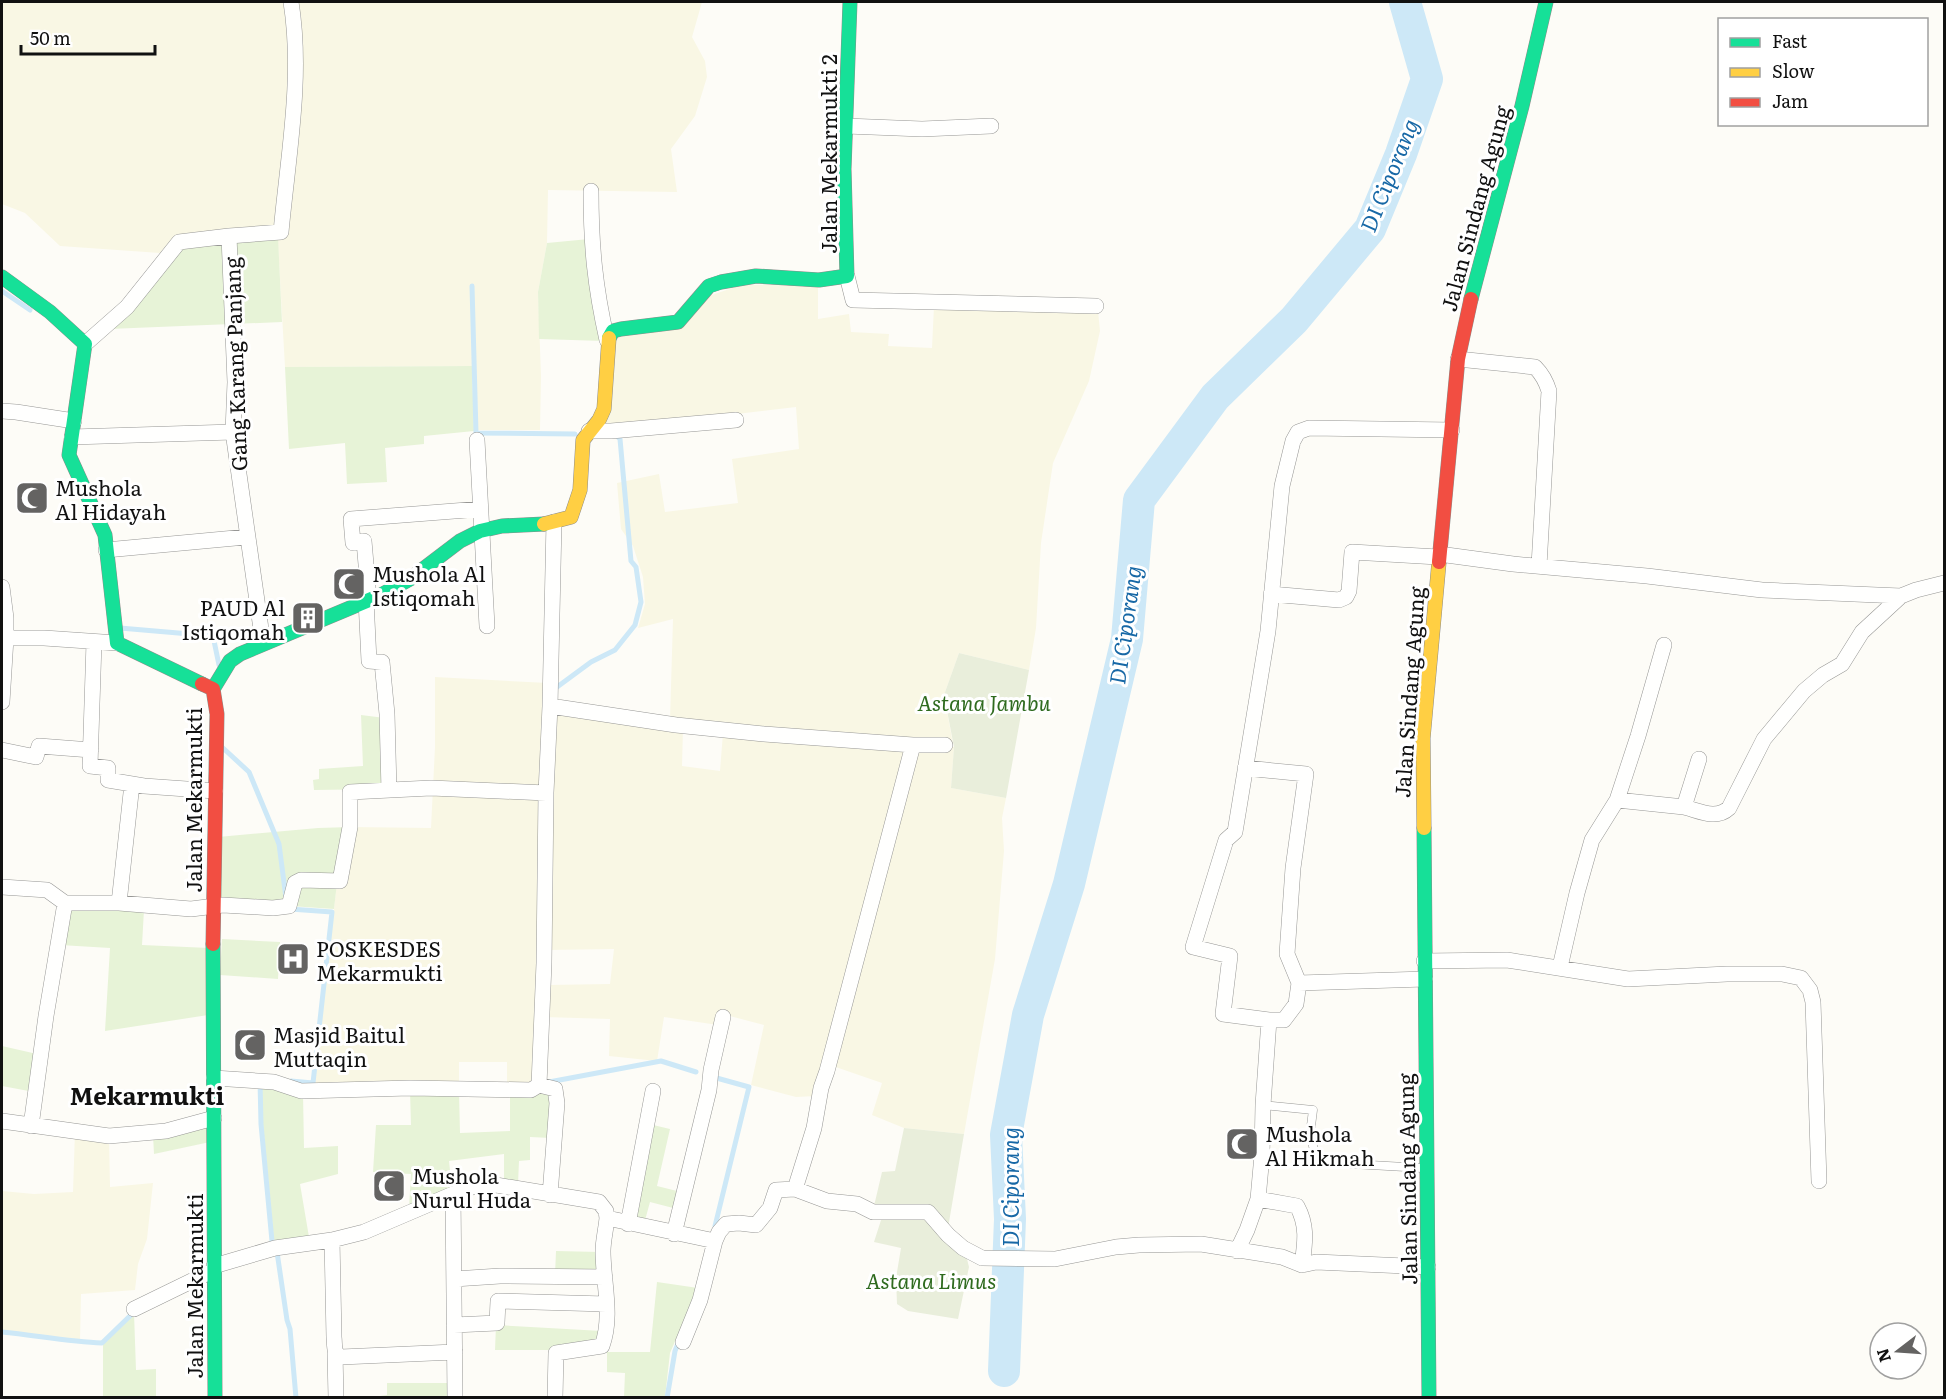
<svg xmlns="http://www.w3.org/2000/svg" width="1946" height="1399" viewBox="0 0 1946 1399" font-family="Literata,serif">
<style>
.farmland{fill:#f9f7e4}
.green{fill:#e7f3d7}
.cemetery{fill:#e9eedb}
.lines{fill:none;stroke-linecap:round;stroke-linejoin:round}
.stream{stroke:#cde8f7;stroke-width:5}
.river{stroke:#cde8f7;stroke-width:32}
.lane-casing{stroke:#979795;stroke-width:9}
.street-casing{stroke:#979795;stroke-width:16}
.fast-casing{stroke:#8e8d8b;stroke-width:15}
.slow-casing{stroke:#8e8d8b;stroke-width:15}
.jam-casing{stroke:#8e8d8b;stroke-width:15}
.lane{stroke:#fffffe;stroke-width:8}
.street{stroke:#fffffe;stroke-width:15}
.fast{stroke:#16e098;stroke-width:14}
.slow{stroke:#ffcf43;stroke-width:14}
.jam{stroke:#f24e42;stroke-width:14}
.labels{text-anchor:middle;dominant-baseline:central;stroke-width:6;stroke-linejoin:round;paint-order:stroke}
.street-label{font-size:21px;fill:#111;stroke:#fff}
.poi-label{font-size:21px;fill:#111;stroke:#fff;text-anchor:start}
.park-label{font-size:21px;font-style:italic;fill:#2f6b1f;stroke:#fff}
.water-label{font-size:22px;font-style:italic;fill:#1768a6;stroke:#fff}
.quarter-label{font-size:24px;font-weight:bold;fill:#111;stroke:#fff}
</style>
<rect width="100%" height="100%" fill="#fdfcf7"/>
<path class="farmland" d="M2,2H702L692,37L705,61L707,77L695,116L671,149L677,192L548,190L547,243L538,292L541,376L540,430H478L476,366L285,367L277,226L171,240L160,253L60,246L25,213L2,204Z
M818,284V319L849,314L851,332L889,334L888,346L932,348L934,306L1098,311L1100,331L1089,381L1053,463L1041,543L1036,628L1029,670L959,653L944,695L953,744L670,720L673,619L638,628L645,604L643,577L633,546L621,529L617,483L659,474L665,512L738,503L732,459L799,449L796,407L611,429L602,419L616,334L678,328L709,296L741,285Z
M435,677L548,683L537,1084L507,1088V1062H459V1087L314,1088L337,882L351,827L431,828L435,747Z
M555,712L683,729L682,766L720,771L723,733L910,746L954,747L951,788L1006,798L1002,818L1004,851L995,959L964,1134L904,1128L872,1115L882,1083L827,1064L816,1096L796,1097L751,1085L764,1025L726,1015L718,1025L664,1017L657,1061L609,1056L610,1019L544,1017L547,985L610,984L614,949L547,950Z
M75,1131L109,1137L110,1187L153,1183L147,1239L138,1264L135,1290L81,1294L80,1341L2,1330V1191L34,1194L73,1192Z"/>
<path class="green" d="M278,237L282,322L109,329L181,246Z
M589,239L604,341L539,339L538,292L547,243Z
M472,366L474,431L424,436V444L385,448L387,482L347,484L345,443L289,449L285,367Z
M361,715L385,718L387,789L314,790L313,780L319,779V769L363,766Z
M351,827L337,883L334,909L219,901L218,837L318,828Z
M67,905L144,910L142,945L209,948L208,1015L105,1031L110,948L60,945Z
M222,939L280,942L278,979L220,975Z
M2,1046L37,1054L34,1092L2,1086Z
M261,1085L303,1093L304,1148L338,1146V1174L300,1184L309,1237L274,1241L263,1125Z
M554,1090L551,1138L530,1137V1160L519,1161L518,1184L504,1183V1154L449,1161L452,1189L409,1208L411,1174L373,1172L376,1125H411L410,1091L459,1092L460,1133L510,1131V1093Z
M211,1122L210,1142L154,1154L153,1135Z
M649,1124L670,1129L657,1186L681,1192L677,1209L650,1202L644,1224L630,1222Z
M556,1251L600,1252V1276L555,1275Z
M657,1282L698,1288L670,1353L665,1397H624L625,1373L607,1372V1352H650Z
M134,1313L136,1370L156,1369V1397H103V1344Z
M496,1325L602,1331L599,1341L550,1350H495Z
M387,1383H451V1397L365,1398L387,1395Z"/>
<path class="cemetery" d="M959,653L1029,670L1006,798L951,788L954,747L944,695Z
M904,1128L964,1134L948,1228L929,1208L874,1206L882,1172L895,1171Z
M926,1215L966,1255L969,1267L958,1319L908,1311L897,1304L896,1278L901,1248L874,1242L882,1217Z"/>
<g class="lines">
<path class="stream" d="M472,286L476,433L575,434
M2,291L30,310
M120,628L213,636L219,665
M553,690L591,662L615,650L635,625L641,602L636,567L631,561L620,439L616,435
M223,748L249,772L279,844L286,898
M290,909L332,912L313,1083L291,1081
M713,1077L749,1087L715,1226
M260,1081L261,1124L272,1241L277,1252L287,1320L290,1329L296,1398
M549,1082L661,1061L696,1072
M2,1332C35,1335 68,1342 102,1343L134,1312
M667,1398L675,1351L679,1341"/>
<path class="river" d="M1004,1371L1010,1219L1006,1135L1028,1015L1069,884L1127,639L1139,500L1215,397L1294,320L1370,229L1401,154L1427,79L1405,2"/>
<defs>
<path id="lane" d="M1263,1105L1313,1110L1310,1134L1317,1162L1423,1168"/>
<path id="street" d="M846,126L922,129L991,126
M591,191C591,246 595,287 607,340
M229,236L281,232C288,156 303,77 291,2
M847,276L853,300L1096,306
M85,344L127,307L179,242L229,236L235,382L233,432L263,643
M1458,359L1535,367C1542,374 1546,381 1549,391L1539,566
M2,411L16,412L74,421
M589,431H611L736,420
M72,437L233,432
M477,440L487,626
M106,550L246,537
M1439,554L1513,564L1647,576L1762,590L1901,596
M2,587L6,618V638H44L117,643
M1271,594L1339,600L1346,597L1349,591L1352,552L1438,557
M369,599L364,541L353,543L351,519L480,509
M366,600L369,661L382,662L387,714L389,790
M94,642L90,766L108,768V780L144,786L215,791
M2,702L6,638
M550,706L676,725L764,734L913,745H945
M913,745L827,1071L821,1088L814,1128L795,1189L827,1201L857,1204L873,1212H928L948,1235L963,1248L982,1258L1055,1259L1116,1247L1139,1245L1201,1244L1282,1257L1302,1265L1316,1262L1428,1267
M2,750L36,757L39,746L91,750
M1245,768L1306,774L1293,868L1287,954L1299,983
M1617,800L1684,807L1699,759
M1684,807C1700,811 1716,820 1729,808L1764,739L1804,691L1823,675L1842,664L1862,632L1901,596L1916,590L1944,583
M2,887L47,890L65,903
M119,903L132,784
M1424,961L1507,960L1628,979L1727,974H1782L1801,978L1810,990L1813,1002L1819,1181
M1560,967L1577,893L1592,840L1617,800L1638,736L1664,645
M1269,1020L1223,1014L1230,956L1193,947L1226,840L1235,832L1268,631L1282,486L1293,441L1298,432L1309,428L1452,430
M214,1078L274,1082L301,1091L410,1088L531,1090L539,1085
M2,1121L109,1136L166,1131L214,1118
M31,1126L46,1016L65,903H119L191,909L223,905L273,908L289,906L295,883L301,880L340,881L350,827V792L431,788L546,793
M453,1194L455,1398
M550,1195L557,1103L555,1089L539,1085L544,963L546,793L550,706L554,522
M1258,1199L1297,1206C1308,1226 1305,1243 1302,1265
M628,1224L653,1091
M674,1234L709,1090L711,1070L723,1017
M332,1240L334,1337C335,1345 333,1354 341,1357L455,1352
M1237,1251L1247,1230L1258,1199L1262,1155L1263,1105L1269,1020H1284L1296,1004L1299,983L1425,979
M214,1266L275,1248L332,1240L364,1232L453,1194L475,1186L490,1184L599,1202L606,1211L607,1218L715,1241L719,1232L726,1224L739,1223L756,1225L770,1208L776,1190L795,1189
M454,1279L500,1276L605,1277
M134,1309L214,1270
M454,1325L497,1323L498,1301L606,1304
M683,1342L700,1300L715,1241
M335,1353L336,1398
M555,1398L556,1353L602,1346C613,1316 603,1282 603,1251C603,1241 606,1229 607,1218"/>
<path id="fast" d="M2,277L50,312L85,344L69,455L105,535L117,643L202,684
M1471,299L1522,106L1546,2
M609,338L613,331L621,329L678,322L709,286L721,282L756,276L819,280L847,276L844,169L850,2
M213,689L230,661L240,654L381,595L410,579L460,541L480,531L502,526L544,524
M1424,828L1429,1398
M213,944L215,1398"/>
<path id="slow" d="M544,524L571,517L580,490L583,440L599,420L604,409L609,338
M1424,828L1423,738L1439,562"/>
<path id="jam" d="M1439,562L1458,359L1471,299
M202,684L213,689L217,714L213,944"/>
</defs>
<use href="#lane" class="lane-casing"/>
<use href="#street" class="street-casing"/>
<use href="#fast" class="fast-casing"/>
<use href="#slow" class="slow-casing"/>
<use href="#jam" class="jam-casing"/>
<use href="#lane" class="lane"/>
<use href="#street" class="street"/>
<use href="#fast" class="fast"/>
<use href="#slow" class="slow"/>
<use href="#jam" class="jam"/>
</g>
<defs>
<symbol id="mosque-square" viewBox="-11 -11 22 22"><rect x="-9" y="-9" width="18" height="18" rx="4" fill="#646362" stroke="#fff"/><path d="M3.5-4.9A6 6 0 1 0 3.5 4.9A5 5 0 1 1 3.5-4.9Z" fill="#fff"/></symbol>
<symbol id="building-square" viewBox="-11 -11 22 22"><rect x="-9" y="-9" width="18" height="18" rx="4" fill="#646362" stroke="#fff"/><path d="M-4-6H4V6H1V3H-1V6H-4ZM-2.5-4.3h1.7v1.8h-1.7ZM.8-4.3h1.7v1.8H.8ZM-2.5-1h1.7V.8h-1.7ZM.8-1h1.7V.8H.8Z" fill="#fff"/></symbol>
<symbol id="hospital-square" viewBox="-11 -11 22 22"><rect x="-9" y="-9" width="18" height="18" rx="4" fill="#646362" stroke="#fff"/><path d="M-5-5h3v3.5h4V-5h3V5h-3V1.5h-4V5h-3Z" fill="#fff"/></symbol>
</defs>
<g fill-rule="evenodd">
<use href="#mosque-square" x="13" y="479" width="38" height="38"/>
<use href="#mosque-square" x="330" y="565" width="38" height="38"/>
<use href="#building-square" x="289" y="599" width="38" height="38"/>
<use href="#hospital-square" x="274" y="940" width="38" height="38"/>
<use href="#mosque-square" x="231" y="1026" width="38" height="38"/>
<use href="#mosque-square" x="1223" y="1125" width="38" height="38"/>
<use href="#mosque-square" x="370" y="1167" width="38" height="38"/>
</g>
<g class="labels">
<g class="street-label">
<text transform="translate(827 154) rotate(-90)">Jalan Mekarmukti 2</text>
<text transform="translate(1474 208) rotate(-75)">Jalan Sindang Agung</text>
<text transform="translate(234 364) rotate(-92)">Gang Karang Panjang</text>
<text transform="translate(1408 692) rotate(-86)">Jalan Sindang Agung</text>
<text transform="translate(192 800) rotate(-90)">Jalan Mekarmukti</text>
<text transform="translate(1406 1179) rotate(-91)">Jalan Sindang Agung</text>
<text transform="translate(193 1286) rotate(-90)">Jalan Mekarmukti</text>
</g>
<g class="poi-label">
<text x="55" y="486">Mushola<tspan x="55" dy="24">Al Hidayah</tspan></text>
<text x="372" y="572">Mushola Al<tspan x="372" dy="24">Istiqomah</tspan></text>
<text x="285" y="606" text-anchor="end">PAUD Al<tspan x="285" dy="24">Istiqomah</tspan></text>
<text x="316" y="947">POSKESDES<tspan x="316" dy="24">Mekarmukti</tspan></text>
<text x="273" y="1033">Masjid Baitul<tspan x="273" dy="24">Muttaqin</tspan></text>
<text x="1265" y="1132">Mushola<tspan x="1265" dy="24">Al Hikmah</tspan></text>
<text x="412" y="1174">Mushola<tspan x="412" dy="24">Nurul Huda</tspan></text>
</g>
<g class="park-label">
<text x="984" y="701">Astana Jambu</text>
<text x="931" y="1279">Astana Limus</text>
</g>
<g class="water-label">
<text transform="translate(1388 175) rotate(-68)">DI Ciporang</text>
<text transform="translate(1124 625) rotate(-82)">DI Ciporang</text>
<text transform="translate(1009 1187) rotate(-90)">DI Ciporang</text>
</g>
<g class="quarter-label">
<text x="147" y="1094">Mekarmukti</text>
</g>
</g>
<rect width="1946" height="1399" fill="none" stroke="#111111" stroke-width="6"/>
<rect x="1718" y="18" width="210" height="108" fill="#ffffff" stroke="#a0a0a0" stroke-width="1.5"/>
<rect x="1730" y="38" width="30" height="9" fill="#16e098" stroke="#a0a0a0" stroke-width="1.5"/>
<text x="1772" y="48" font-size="18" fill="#111111">Fast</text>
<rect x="1730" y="68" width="30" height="9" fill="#ffcf43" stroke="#a0a0a0" stroke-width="1.5"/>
<text x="1772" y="78" font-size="18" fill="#111111">Slow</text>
<rect x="1730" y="98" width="30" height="9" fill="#f24e42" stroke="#a0a0a0" stroke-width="1.5"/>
<text x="1772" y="108" font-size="18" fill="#111111">Jam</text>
<g transform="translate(1898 1351) rotate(253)"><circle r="28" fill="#ffffff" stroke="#a0a0a0" stroke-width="1.5"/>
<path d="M0-4.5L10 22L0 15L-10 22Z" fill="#646362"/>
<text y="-9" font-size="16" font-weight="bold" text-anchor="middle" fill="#111111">N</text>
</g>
<path d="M21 45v9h134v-9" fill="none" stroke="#111111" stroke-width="3"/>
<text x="30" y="45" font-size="18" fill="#111111" stroke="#ffffff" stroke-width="4.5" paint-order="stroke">50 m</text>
</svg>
